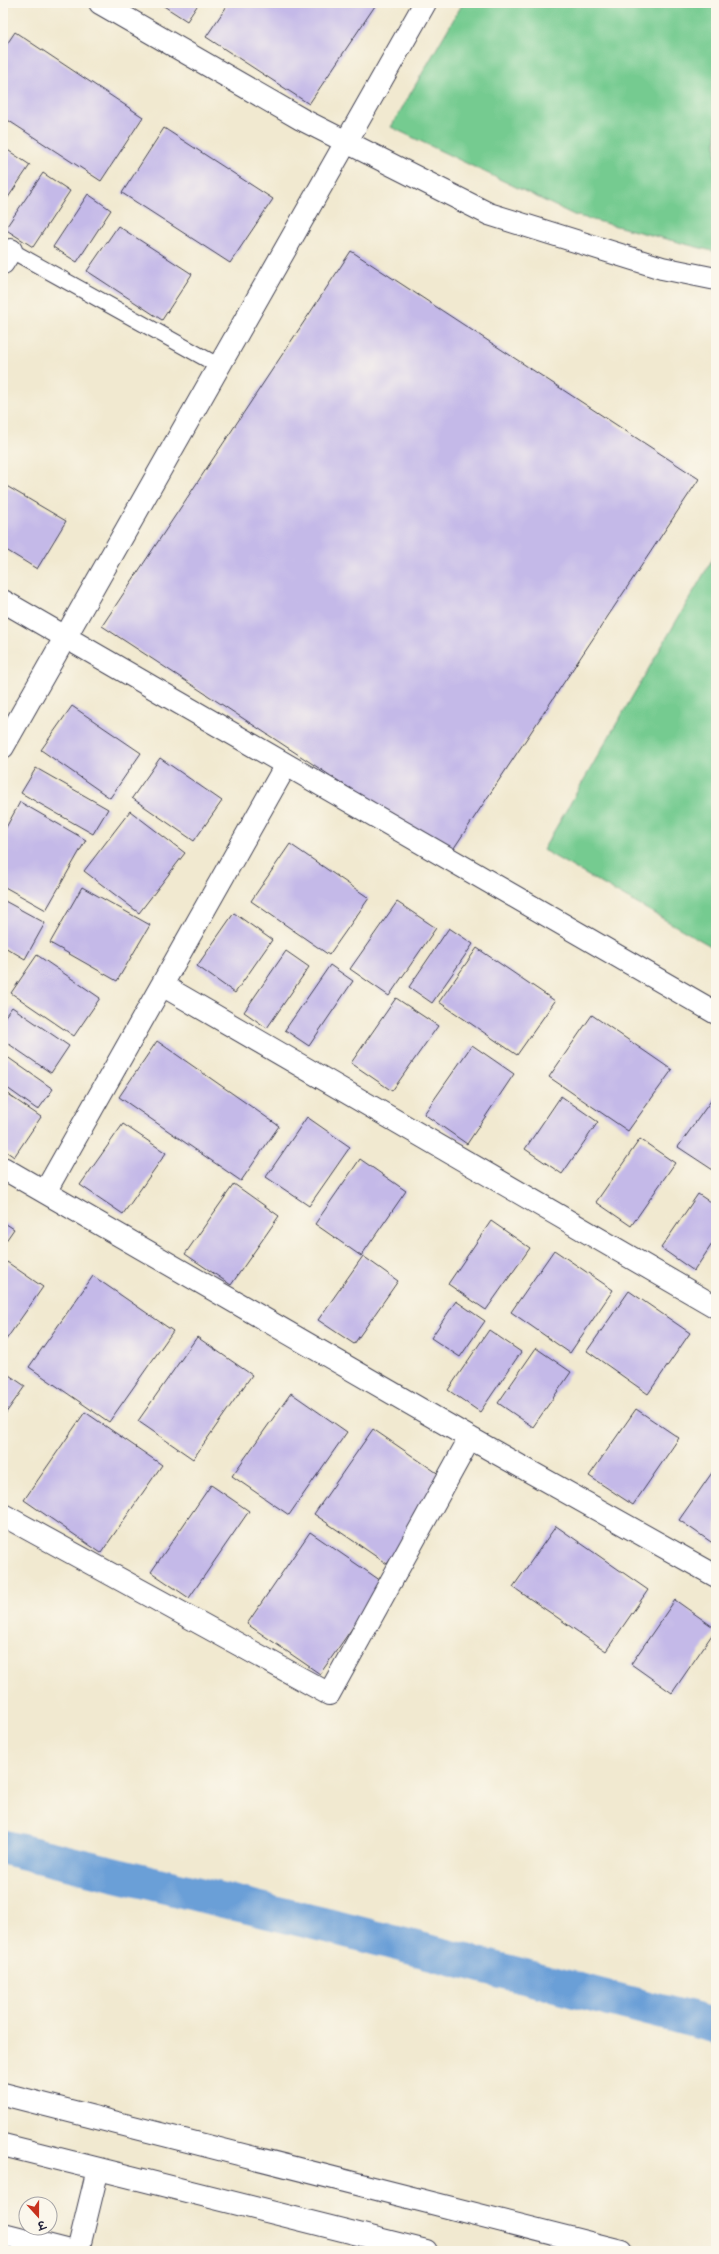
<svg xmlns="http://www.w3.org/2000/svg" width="719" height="2254" viewBox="0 0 719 2254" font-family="'Balsamiq Sans','Playpen Sans Deva',sans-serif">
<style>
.green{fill:#74cb90;stroke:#4b7666}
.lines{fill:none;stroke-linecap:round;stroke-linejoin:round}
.canal{stroke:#6b9fd7;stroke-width:35}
.building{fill:#c4b9e8}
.lane-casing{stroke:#414051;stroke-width:17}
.street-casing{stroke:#414051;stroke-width:24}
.lane{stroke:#fff;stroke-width:15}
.street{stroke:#fff;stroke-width:22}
</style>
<rect width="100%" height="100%" fill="#fbf7ec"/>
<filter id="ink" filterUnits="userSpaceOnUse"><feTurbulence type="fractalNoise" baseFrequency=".025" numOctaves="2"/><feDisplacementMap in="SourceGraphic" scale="8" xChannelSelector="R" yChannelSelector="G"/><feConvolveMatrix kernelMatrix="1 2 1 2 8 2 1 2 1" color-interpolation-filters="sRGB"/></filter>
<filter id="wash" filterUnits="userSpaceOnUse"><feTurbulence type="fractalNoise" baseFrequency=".012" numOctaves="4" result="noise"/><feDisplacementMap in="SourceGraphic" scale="16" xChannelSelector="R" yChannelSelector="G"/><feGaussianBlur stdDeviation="0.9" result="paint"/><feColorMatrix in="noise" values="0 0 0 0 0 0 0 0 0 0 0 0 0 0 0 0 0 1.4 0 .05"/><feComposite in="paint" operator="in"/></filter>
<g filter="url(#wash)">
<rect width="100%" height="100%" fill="#f1e9d0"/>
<path class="green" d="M463,3H716V252L574,215L391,127Z
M716,553V949L543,850Z"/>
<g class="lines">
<path class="canal" d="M3,1847L337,1928L716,2026"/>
</g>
<g id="blocks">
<path class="building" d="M159,3H199L187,21Z
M229,3H377L309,104L206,37Z
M15,32L143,117L101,181L3,117V50Z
M164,128L273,199L230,263L122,193Z
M3,147L30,165L3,205Z
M43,173L70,191L33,247L5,229Z
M88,194L111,210L77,262L53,247Z
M118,226L192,274L162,320L87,271Z
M351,251L699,479L450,854L102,626Z
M3,484L66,521L37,569L3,548Z
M72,706L141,753L110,798L41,750Z
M160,758L222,801L194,841L132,798Z
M36,768L108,809L93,834L21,793Z
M20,802L86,840L46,910L3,886V833Z
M130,811L185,853L139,913L84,871Z
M290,844L369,898L329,955L251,901Z
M82,887L150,925L117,981L50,943Z
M3,900L45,923L25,959L3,946Z
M397,902L436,928L389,996L350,969Z
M234,913L272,940L235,993L197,966Z
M449,928L473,944L432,1003L409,987Z
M477,948L555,1001L517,1055L439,1002Z
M286,951L309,967L267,1028L244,1012Z
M37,955L100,998L74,1036L11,993Z
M330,965L353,981L309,1046L285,1030Z
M396,998L438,1026L392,1091L351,1063Z
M12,1007L69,1046L51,1073L3,1040V1019Z
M592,1015L672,1070L628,1131L549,1077Z
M157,1041L279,1126L241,1181L119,1097Z
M472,1045L514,1074L467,1144L424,1114Z
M3,1054L53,1089L38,1110L3,1085Z
M3,1091L41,1117L14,1157L3,1149Z
M715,1095L716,1096V1172L678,1147Z
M561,1096L598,1122L562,1174L525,1149Z
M307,1117L350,1147L309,1206L266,1177Z
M123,1124L166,1153L123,1214L80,1185Z
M640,1139L675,1163L631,1226L596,1202Z
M360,1159L406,1191L361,1256L315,1224Z
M234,1184L279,1216L231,1285L185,1254Z
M698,1194L716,1206V1238L694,1271L661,1248Z
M491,1221L530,1248L486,1310L448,1284Z
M3,1222L14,1229L3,1245Z
M554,1250L613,1290L570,1353L511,1312Z
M363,1256L398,1281L354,1344L318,1320Z
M7,1262L43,1287L3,1344V1268Z
M93,1276L173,1331L109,1422L29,1367Z
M629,1291L690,1333L648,1394L587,1351Z
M456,1301L485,1321L460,1357L431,1338Z
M489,1330L521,1352L480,1412L448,1390Z
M197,1337L252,1375L193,1459L138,1421Z
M536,1348L571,1372L533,1427L498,1403Z
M3,1371L25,1386L3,1417Z
M291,1393L347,1432L289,1515L232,1476Z
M636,1409L679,1438L633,1505L589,1476Z
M85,1412L162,1465L101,1553L24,1500Z
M373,1429L446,1479L387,1564L314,1514Z
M716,1467V1542L714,1544L679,1520Z
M211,1485L249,1511L189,1598L151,1572Z
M556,1526L648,1590L606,1651L513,1587Z
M310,1532L384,1583L320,1674L247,1624Z
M675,1600L716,1629L672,1693L631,1664Z"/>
</g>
</g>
<g filter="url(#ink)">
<use href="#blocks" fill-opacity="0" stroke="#414051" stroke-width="1"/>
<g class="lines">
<defs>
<path id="lane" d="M3,246L219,366"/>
<path id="street" d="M100,3L301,119L489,214L662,268L716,279
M3,263L11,250
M3,601L716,1013
M3,747L425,3
M162,985L716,1307
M3,1168L470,1438L716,1576
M45,1192L286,765
M3,1515L329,1694L470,1438
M3,2094L621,2251
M3,2145L426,2251
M3,2234L70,2251
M78,2251L98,2169"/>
</defs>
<use href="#lane" class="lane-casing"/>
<use href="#street" class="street-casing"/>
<use href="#lane" class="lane"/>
<use href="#street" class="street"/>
</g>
</g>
<rect width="719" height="2254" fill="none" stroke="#fbf7ec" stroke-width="16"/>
<g transform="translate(38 2216) rotate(159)"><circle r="19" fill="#fbf7ec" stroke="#a4a2a5"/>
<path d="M0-3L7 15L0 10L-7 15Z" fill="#c8321e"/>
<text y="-6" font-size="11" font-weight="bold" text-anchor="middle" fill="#22223b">उ</text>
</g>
</svg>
